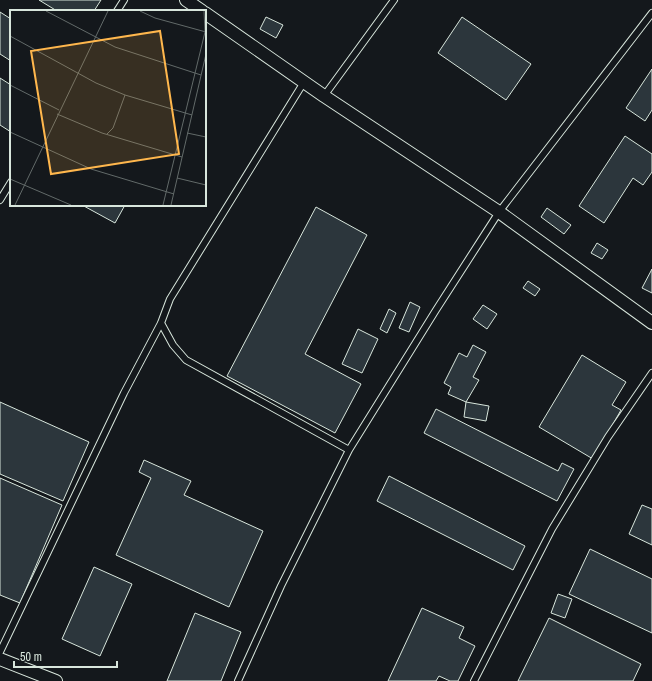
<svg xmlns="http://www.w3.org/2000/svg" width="652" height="681" viewBox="0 0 652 681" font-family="'Archivo Narrow',sans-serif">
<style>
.building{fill:#2c363c;stroke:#d8e6dc}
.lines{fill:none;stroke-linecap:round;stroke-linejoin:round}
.lane-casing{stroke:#d8e6dc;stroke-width:8}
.street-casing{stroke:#d8e6dc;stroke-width:14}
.lane{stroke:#14181c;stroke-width:6}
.street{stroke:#14181c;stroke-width:12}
.inset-road{fill:none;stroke:#626a69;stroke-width:1}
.view{fill:#ffb74d;fill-opacity:0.15;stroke:#ffb74d;stroke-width:2}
.inset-edge{fill:none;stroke:#d8e6dc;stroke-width:2}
</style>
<rect width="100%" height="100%" fill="#14181c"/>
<path class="building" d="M39,0H101L94,11H57Z
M0,12L11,19V61L0,54Z
M266,17L283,25L276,38L260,29Z
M462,17L531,64L506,100L438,53Z
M652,69V110L645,121L626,108Z
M0,78L11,85V132L0,125Z
M625,136L652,154V172L643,185L633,178L604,223L579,206Z
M82,205H125L115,223Z
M316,207L367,235L305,354L361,384L335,433L227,376Z
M547,208L571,225L564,234L541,217Z
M597,243L608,250L602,259L591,253Z
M652,269V293L642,288Z
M528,281L540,289L535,296L523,288Z
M410,302L420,307L409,332L399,328Z
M483,305L497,314L487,329L473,319Z
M389,309L396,313L387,333L380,329Z
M358,329L378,339L362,373L342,364Z
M473,345L486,352L473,377L479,380L466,402L448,394L451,387L444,383L459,353L467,357Z
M582,355L626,382L612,405L621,410L593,459L539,427Z
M0,402L89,442L63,501L0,474Z
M466,402L489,406L486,421L464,417Z
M436,409L558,471L562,463L574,469L557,501L424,433Z
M144,460L191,481L184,495L263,531L229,607L116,555L151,478L139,472Z
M389,476L525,546L513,570L377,501Z
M0,478L62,505L20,603L0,595Z
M642,505L652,509V545L629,534Z
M590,549L652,579V633L569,594Z
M94,567L132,584L100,656L62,639Z
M558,594L572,599L565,618L551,613Z
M422,608L464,627L459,638L475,646L458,681H450L439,676L436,681H388Z
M195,613L241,632L221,681H167Z
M549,618L641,664L633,681H518Z"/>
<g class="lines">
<defs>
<path id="lane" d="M117,11L124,0
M324,96L394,0
M0,200L11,182
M161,323L173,345L186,360L349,450
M0,652L124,393L161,323L170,299L304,82
M238,681L281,586L349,450L436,310L499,212L652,13
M474,681L552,529L608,437L652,373"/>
<path id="street" d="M186,0L202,11
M205,13L324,96L499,212L652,323
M0,659L56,681"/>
</defs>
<use href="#lane" class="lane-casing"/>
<use href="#street" class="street-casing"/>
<use href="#lane" class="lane"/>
<use href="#street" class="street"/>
</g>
<g transform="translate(10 10)">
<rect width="196" height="196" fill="#14181c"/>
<path class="inset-road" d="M36,1L105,37L191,65M130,1L145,8L196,22M0,26L86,73L115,85L182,105M0,75L49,100M47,104L92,123L172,147M0,122L81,159L164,184M177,123L196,127M97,124L103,118L115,85M167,168L196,175M0,169L61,195M5,195L98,1M153,195L195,22L194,1M161,195L196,44"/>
<path class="view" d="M150,21L169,144L41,164L21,41Z"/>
<rect width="196" height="196" class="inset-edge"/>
</g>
<path d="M14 661v6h103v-6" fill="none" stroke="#d8e6dc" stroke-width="2"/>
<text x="20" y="661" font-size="12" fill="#d8e6dc" stroke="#14181c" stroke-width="3" paint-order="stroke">50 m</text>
</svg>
